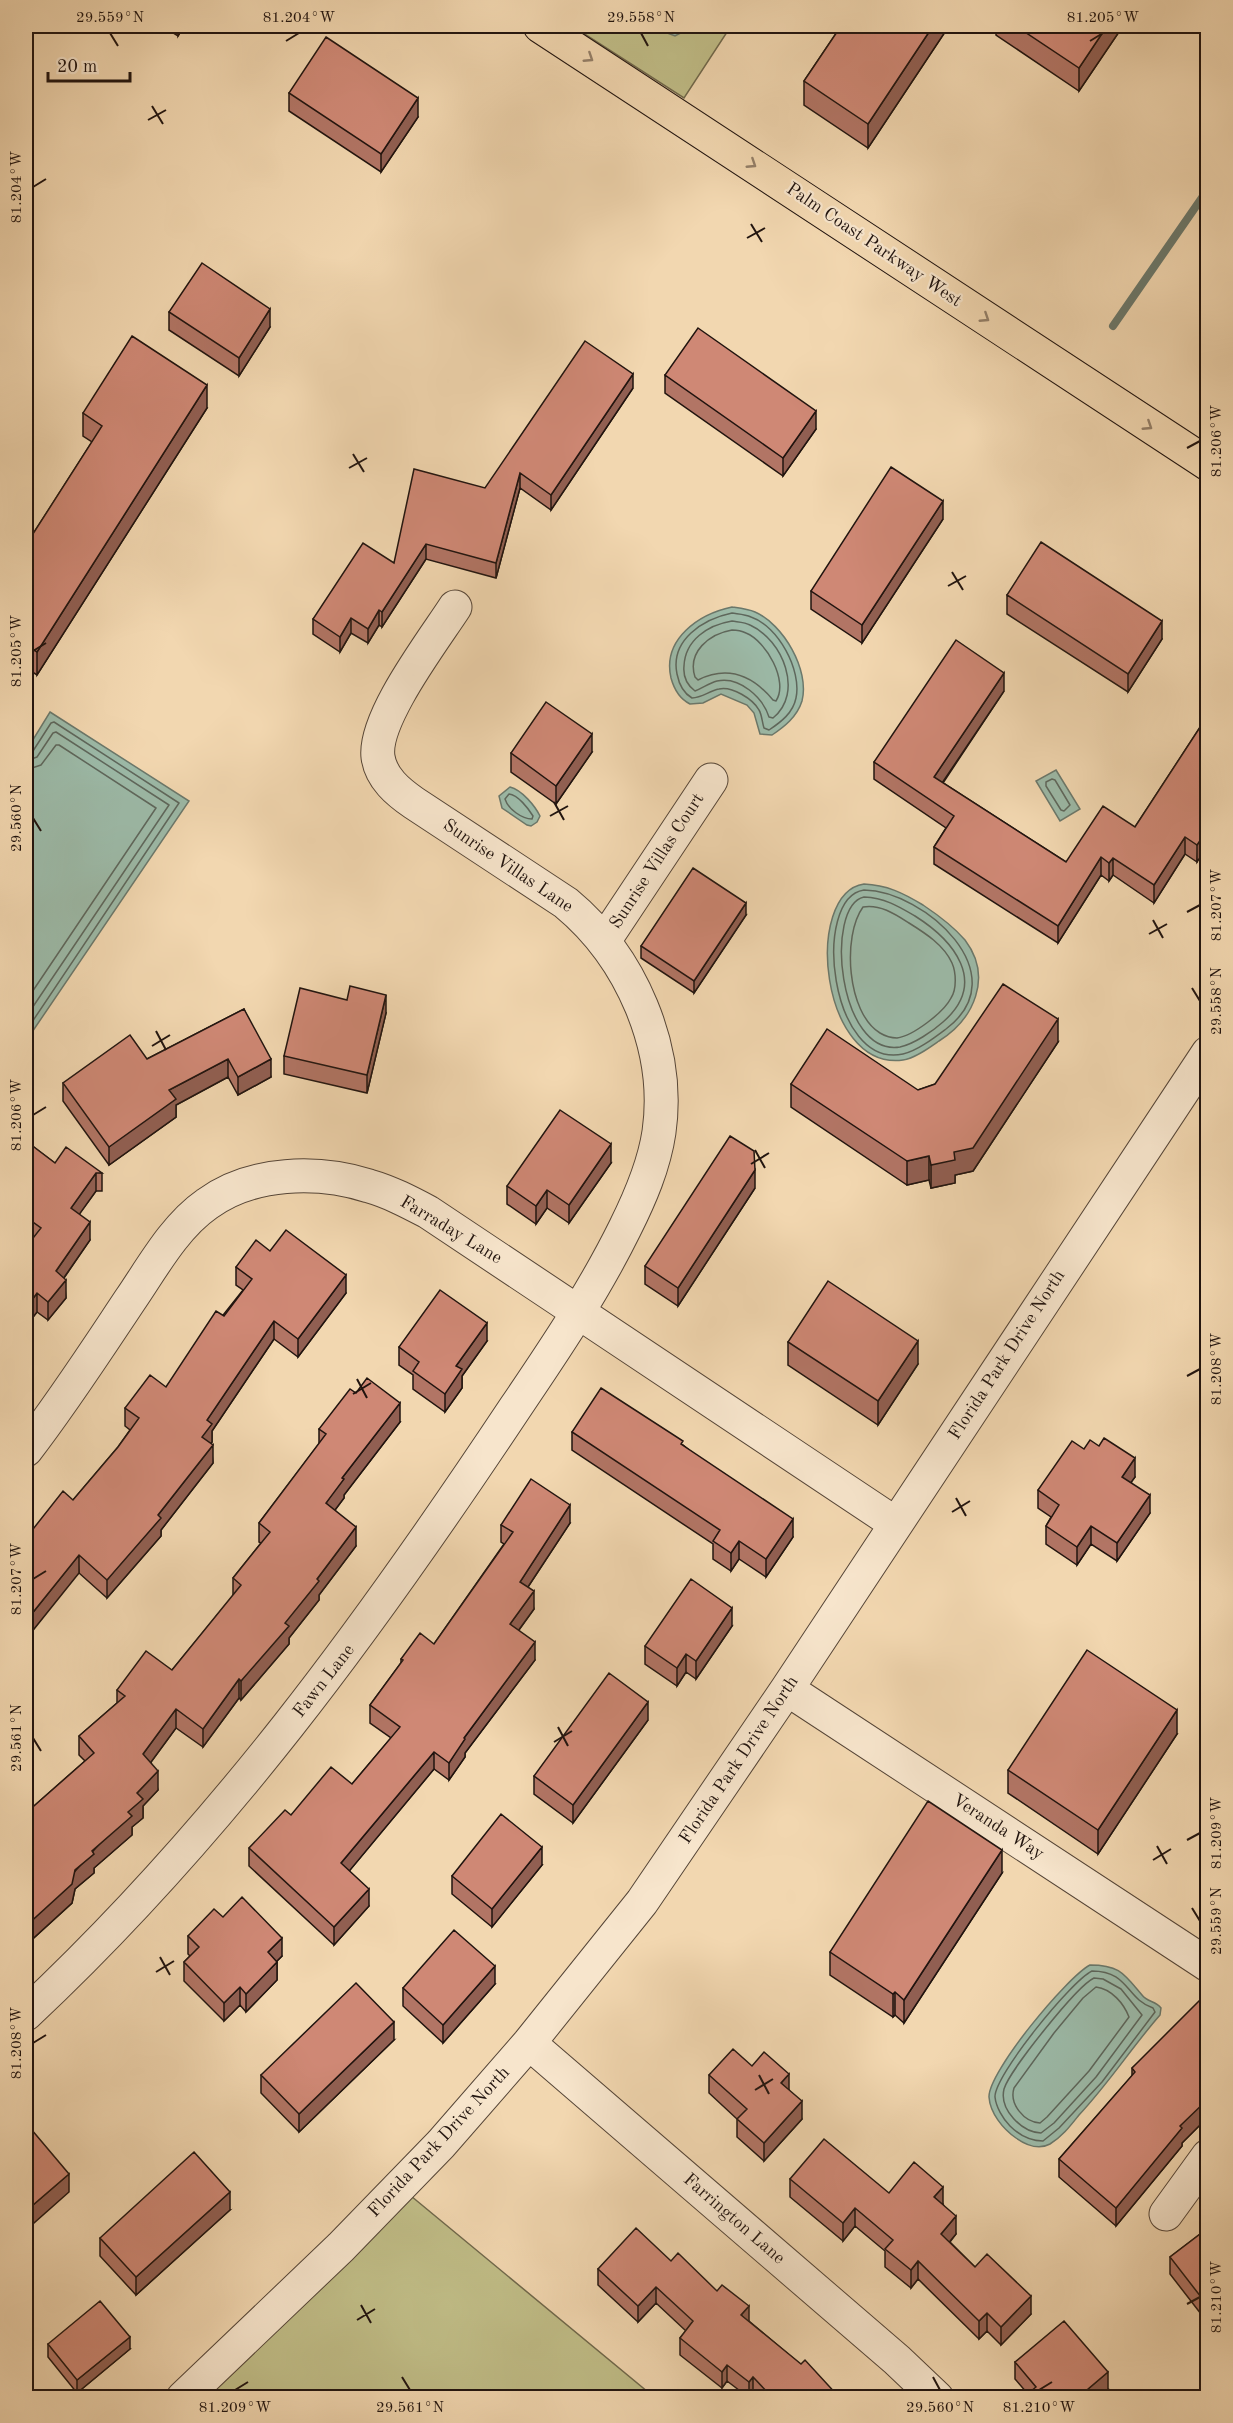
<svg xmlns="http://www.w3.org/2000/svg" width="1233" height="2423" viewBox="0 0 1233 2423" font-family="'Old Standard TT',serif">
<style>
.green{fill:#c0bd87;stroke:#70684b;stroke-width:1.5}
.water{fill:#9cbaa8;stroke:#6b786b;stroke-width:1.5}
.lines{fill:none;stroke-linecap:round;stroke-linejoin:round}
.shore{stroke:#5e675c;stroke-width:1.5}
.stream{stroke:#6b786b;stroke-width:8}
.minor-casing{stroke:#554537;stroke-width:35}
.major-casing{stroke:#21140f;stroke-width:35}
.minor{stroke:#f7e5cc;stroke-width:33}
.major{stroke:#f2d7b0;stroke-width:33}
.wall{fill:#b27565;stroke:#21140f;stroke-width:1.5}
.shaded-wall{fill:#915f52;stroke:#21140f;stroke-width:1.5}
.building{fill:#cf8875;stroke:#21140f;stroke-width:1.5}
.oneway{stroke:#947f68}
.ticks{fill:none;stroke:#21140f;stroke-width:2}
.labels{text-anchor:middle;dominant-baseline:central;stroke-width:4.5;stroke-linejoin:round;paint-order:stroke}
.street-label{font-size:18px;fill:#21140f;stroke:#f7e5cc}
.neatline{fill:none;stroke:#21140f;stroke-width:2}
.ticks-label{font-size:15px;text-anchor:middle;fill:#21140f}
</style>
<rect width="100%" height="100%" fill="#f2d7b0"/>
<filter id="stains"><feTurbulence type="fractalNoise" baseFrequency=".00333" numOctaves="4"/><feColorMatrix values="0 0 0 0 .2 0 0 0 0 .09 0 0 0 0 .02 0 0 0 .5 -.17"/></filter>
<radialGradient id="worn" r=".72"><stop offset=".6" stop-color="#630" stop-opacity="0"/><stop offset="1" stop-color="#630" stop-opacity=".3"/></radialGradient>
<path class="green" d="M572,26H731L684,98Z
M411,2196L654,2397L199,2398Z"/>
<path class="water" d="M649,26H694L675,36Z
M732,607C739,608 748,609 755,612C783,624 810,670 802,701C797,717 784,727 772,735L760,734L754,713L747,705L721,694L703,703L690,704C680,699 674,689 671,678C662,639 699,614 732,607Z
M50,712L189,801L26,1041V751Z
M1056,770L1080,809L1060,821L1036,781Z
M510,787C522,790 535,806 540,816L537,822L531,826L527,825L502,808L499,796Z
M864,884C887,885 903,893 923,905C938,915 953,926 965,940C993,977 974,1019 939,1041C929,1048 914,1059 903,1060C820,1071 803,893 864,884Z
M1090,1965C1120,1965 1124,1974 1142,1995C1147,2002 1156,2001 1161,2008L1160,2015C1132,2047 1109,2083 1079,2115C1071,2125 1062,2137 1050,2144C1039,2150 1026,2145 1016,2138C1003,2129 990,2113 989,2097C988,2072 1067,1977 1090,1965Z"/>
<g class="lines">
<path class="shore" d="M732,613C738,614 745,614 751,617C778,626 802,670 796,698C793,713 781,722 769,730L764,728C762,722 762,715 759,710C753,699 732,686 719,689C709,691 702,698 692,698C683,693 679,684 677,674C670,640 703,619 732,613Z
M732,621C738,622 745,622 750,625C783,640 804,693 773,718L769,717C763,698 740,676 717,681C709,683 703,688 695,691C687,685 683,676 684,666C685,640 708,625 732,621Z
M732,630C737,630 742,631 746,633C766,641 789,681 776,701L773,700C753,676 728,665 698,680L695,677C687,652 709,634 732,630Z
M26,753L33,751L51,723L54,722L179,803L26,1031
M26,761L37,757L53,733L56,732L169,805L26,1017
M26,770L41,765L56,745H59L156,808L26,1001
M1052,779L1055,780L1070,805L1064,811L1061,810L1046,786V782Z
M509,794C518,795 528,808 533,816L532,819C522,819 508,809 505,799Z
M864,890C925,891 1018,975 946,1029C934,1038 917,1051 903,1054C830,1070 811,898 864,890Z
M864,897C885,898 898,906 915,916C953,940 989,982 943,1022C933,1031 914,1044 900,1047C838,1057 824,906 864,897Z
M863,907C880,904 895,914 909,923C925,933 944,945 952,963C956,972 957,989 951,998C944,1012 913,1036 897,1038C892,1038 885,1036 880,1033C847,1013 842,936 863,907Z
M1092,1971C1129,1971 1126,1999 1153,2008L1155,2012L1102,2082L1059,2128L1043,2141C1030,2141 1019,2135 1010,2126C1003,2119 996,2107 995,2097C994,2076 1071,1981 1092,1971Z
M1094,1978L1103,1979L1121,1989L1142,2015L1096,2077L1054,2123L1041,2133C1022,2132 999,2110 1004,2089C1009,2071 1077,1986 1094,1978Z
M1096,1987C1112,1989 1124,2004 1129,2017L1089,2071L1047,2117L1040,2123C1024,2122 1009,2104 1014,2088L1054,2033L1083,1998Z"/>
<path class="stream" d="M1113,326L1208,189"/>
<defs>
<path id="minor" d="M604,941L711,780
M26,1450C63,1402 96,1351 130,1300C152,1268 174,1227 207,1204C252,1171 318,1170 369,1186C390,1192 409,1202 428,1212L896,1524
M787,1689L1208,1965
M26,2014C220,1832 368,1629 515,1408C555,1349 594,1291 625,1228C640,1198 654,1166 659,1132C671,1048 631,957 566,903L414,803C398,792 381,778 378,757C373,719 433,641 455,607
M529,2043L897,2360L937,2398
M1166,2214L1208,2156
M183,2398L341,2247L441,2144L529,2043L642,1902L787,1689L1208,1053"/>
<path id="major" d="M540,26L1208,464"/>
</defs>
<use href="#minor" class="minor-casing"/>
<use href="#major" class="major-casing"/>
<use href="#minor" class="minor"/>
<use href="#major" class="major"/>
</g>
<path class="wall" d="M162,26H184L178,36Z
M841,26H949L868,148L804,105V81Z
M996,26H1123L1079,91L996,35Z
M289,93L418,117L381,172L289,111Z
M169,312L270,327L239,376L169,330Z
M665,375L816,429L783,476L665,393Z
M633,388L551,510L520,488L496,578L426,559L382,627L379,625L368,643L351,633L340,652L313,634V619L394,563L485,488Z
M207,408L37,675L26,668V534L31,537L92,442L83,436V413Z
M943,519L862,643L811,609V591Z
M1007,595L1162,639L1128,692L1007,614Z
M1004,691L943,783L1066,862L1135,827L1208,715L1197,862L1185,854L1154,903L1113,875L1109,881L1101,875L1058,943L934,864V847L946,828L874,779V762Z
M592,752L556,804L511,772V753Z
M746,915L694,993L641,958V946Z
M244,1009L271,1077L238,1095L228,1077L176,1105V1117L109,1165L63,1101V1083L147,1059Z
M386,1013L367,1093L284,1074V1056Z
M1058,1042L973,1171L955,1175V1183L931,1188L929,1180L907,1185L791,1107V1084L918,1090Z
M26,1141L55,1163L102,1173V1191H96L79,1214L90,1240L64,1278L66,1298L48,1320L37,1312L26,1326V1247L32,1239L26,1235Z
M611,1163L569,1223L547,1208L536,1224L507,1204V1186Z
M755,1188L678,1306L645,1284V1266Z
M270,1251L346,1293L298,1357L274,1339L212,1431V1442L211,1444L213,1463L161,1530V1536L107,1598L79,1573L73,1500L118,1447L130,1430L125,1426V1408L166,1387L243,1290L236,1285V1267Z
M487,1341L462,1376V1388L445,1412L413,1389V1375L399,1365V1347Z
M788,1342L918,1364L878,1425L788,1365Z
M400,1422L344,1495V1498L335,1510L356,1546L319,1595V1600L289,1638V1644L241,1700L239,1698L203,1747L176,1728L151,1762L158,1790L143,1806V1818L132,1827V1835L94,1868V1873L75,1889L72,1903L26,1945V1813L85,1761L79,1755V1736L117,1703V1690L172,1670L233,1596V1578L261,1543L259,1542V1523L319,1444V1429Z
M572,1432L683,1445L793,1537L766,1577L739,1559L731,1571L713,1559V1544L572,1450Z
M1084,1449L1135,1477L1131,1482L1150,1513L1117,1561L1091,1544L1077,1565L1046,1544V1526L1051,1517L1038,1508V1490Z
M570,1523L528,1587L534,1609L519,1630L535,1660L465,1753V1757L449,1780L434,1769L349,1871L369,1906L334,1945L249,1866V1848L291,1815L352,1784L391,1738L370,1723V1705L401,1663V1659L434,1644L504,1544L501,1542V1525Z
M732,1626L696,1679L686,1672L677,1686L645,1664V1646Z
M648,1720L573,1823L534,1794V1776Z
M1177,1734L1098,1854L1008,1793V1770Z
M542,1865L492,1927L452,1894V1876Z
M1002,1873L904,2023L895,2015L893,2017L830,1975V1952Z
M223,1917L282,1956L277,1961V1980L246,2012L240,2005L224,2021L184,1981V1962L190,1956L188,1954V1936Z
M495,1984L443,2043L403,2006V1988Z
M1208,2001V2117L1182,2143V2146L1116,2226L1059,2177V2159L1132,2076V2068Z
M394,2040L299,2132L261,2093V2075Z
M752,2066L789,2090L802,2119L764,2161L737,2137V2119L709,2093V2075Z
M790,2179L889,2193L943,2204L956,2234L950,2242L975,2267L1031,2314L1001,2345L987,2331L979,2339L918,2279L911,2288L885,2267V2251L855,2226L843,2241L790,2197Z
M230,2210L136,2295L100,2256V2238Z
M1208,2228V2323L1170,2274V2257Z
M671,2261L749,2321L839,2397H757L753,2393L749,2397H748L727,2381L722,2388L680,2355V2338L686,2331L656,2303L638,2322L598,2285V2269Z
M48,2344L130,2349L77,2393L48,2357Z
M1015,2362L1108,2389L1098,2397H1025V2396L1028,2394L1015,2379Z"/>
<path class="shaded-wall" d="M178,26H184L178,36Z
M933,26H949L868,148V124Z
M1107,26H1123L1079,91V68Z
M418,98V117L381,172V154Z
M270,309V327L239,376V358Z
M633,374V388L551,510V495Z
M207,385V408L37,675V652Z
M816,411V429L783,476V458Z
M520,473V488L496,578V563Z
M943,501V519L862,643V625Z
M426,544V559L382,627V612Z
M379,610V625L368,643V629Z
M351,618V633L340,652V637Z
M1162,621V639L1128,692V674Z
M1004,673V691L934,795V777Z
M592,734V752L556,804V786Z
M1208,829V846L1197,862V845Z
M1185,837V854L1154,903V885Z
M1101,857V875L1058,943V926Z
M1113,858V875L1109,881V863Z
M746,903V915L694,993V981Z
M386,995V1013L367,1093V1075Z
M1058,1019V1042L973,1171L955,1175V1183L931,1188V1165L954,1152Z
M228,1059V1077L176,1105V1117L109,1165V1147L169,1090Z
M271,1059V1077L238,1095V1077Z
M611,1144V1163L569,1223V1205Z
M929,1156V1180L907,1185V1161Z
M755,1170V1188L678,1306V1288Z
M96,1173V1191L71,1226V1208Z
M547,1190V1208L536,1224V1206Z
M90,1222V1240L56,1289V1271Z
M346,1275V1293L298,1357V1339Z
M66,1280V1298L48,1320V1302Z
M37,1293V1312L26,1326V1308Z
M274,1321V1339L212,1431V1442L202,1455V1437L207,1420Z
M487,1323V1341L462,1376V1388L445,1412V1394L456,1366Z
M918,1341V1364L878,1425V1401Z
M400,1403V1422L344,1495V1498L326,1522V1503L342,1478Z
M213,1445V1463L161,1530V1536L107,1598V1580Z
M1135,1458V1477L1122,1495V1477Z
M1150,1495V1513L1117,1561V1543Z
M570,1505V1523L520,1599V1582Z
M793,1519V1537L766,1577V1559Z
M1091,1526V1544L1077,1565V1547Z
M356,1527V1546L319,1595V1600L289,1638V1644L241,1700V1681Z
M739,1541V1559L731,1571V1553Z
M79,1555V1573L26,1639V1621Z
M534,1591V1609L510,1642V1624Z
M732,1608V1626L696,1679V1661Z
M535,1642V1660L465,1753V1757L449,1780V1763L464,1738Z
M686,1654V1672L677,1686V1668Z
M29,1665V1683L26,1687V1669Z
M239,1679V1698L203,1747V1729Z
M648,1702V1720L573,1823V1805Z
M176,1709V1728L143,1773V1754Z
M1177,1710V1734L1098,1854V1830Z
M434,1752V1769L341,1881V1863Z
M158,1771V1790L143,1806V1818L132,1827V1835L94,1868V1873L75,1889L72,1903L26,1945V1926L128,1812L137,1793Z
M542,1847V1865L492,1927V1909Z
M1002,1850V1873L904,2023V2000Z
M369,1889V1906L334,1945V1927Z
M282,1938V1956L268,1970V1952Z
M277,1962V1980L246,2012V1994Z
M495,1966V1984L443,2043V2025Z
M240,1987V2005L224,2021V2003Z
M895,1992V2015L893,2017V1994Z
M394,2022V2040L299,2132V2114Z
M789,2074V2092L781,2083Z
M1208,2082V2117L1182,2143V2146L1116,2226V2208L1180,2126L1201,2089Z
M802,2101V2119L764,2161V2143Z
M69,2174V2192L26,2230V2211Z
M943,2187V2205L934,2197Z
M230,2192V2210L136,2295V2277Z
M855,2208V2226L843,2241V2223Z
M956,2216V2234L941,2252V2234Z
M918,2261V2279L911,2288V2270Z
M656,2287V2303L638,2322V2306Z
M1031,2296V2314L1001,2345V2327Z
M749,2306V2323L741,2315Z
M987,2313V2331L979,2339V2321Z
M130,2337V2349L77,2393V2380Z
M727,2365V2381L722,2388V2372Z
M1108,2372V2389L1098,2397H1081V2395Z
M753,2377V2393L749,2397V2382Z"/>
<path class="building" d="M841,26H933L868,124L804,81Z
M1016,26H1107L1079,68Z
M326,37L418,98L381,154L289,93Z
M202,263L270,309L239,358L169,312Z
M698,328L816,411L783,458L665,375Z
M132,336L207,385L37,652L26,645V534L31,537L102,426L83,413Z
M585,341L633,374L551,495L520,473L496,563L426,544L382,612L379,610L368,629L351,618L340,637L313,619L363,543L394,563L414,469L485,488Z
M891,467L943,501L862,625L811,591Z
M1041,542L1162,621L1128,674L1007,595Z
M956,640L1004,673L934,777L1066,862L1103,806L1135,827L1208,715V829L1197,845L1185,837L1154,885L1113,858L1109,863L1101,857L1058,926L934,847L954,816L874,762Z
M546,702L592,734L556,786L511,753Z
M693,868L746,903L694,981L641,946Z
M1003,984L1058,1019L973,1148L954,1152L955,1160L931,1165L929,1156L907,1161L791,1084L827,1029L918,1090L935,1084Z
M350,986L386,995L367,1075L284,1056L300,988L347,1000Z
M244,1009L271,1059L238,1077L228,1059L169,1090L176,1099L109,1147L63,1083L130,1035L147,1059Z
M560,1110L611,1144L569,1205L547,1190L536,1206L507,1186Z
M730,1136L754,1151L755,1170L678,1288L645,1266Z
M26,1141L55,1163L66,1147L102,1173H96L71,1208L90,1222L56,1271L66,1280L48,1302L37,1293L26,1308V1247L41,1228L26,1217Z
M286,1230L346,1275L298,1339L274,1321L207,1420L212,1424L202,1437L213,1445L158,1515L161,1518L107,1580L79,1555L26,1621V1538L63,1491L73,1500L118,1447L139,1418L125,1408L150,1375L166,1387L216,1311L224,1316L252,1279L236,1267L256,1240L270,1251Z
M828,1281L918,1341L878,1401L788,1342Z
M440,1290L487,1323L456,1366L462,1369L445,1394L413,1371L419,1362L399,1347Z
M367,1378L400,1403L342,1478L344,1479L326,1503L356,1527L317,1579L319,1581L285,1623L289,1626L241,1681L239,1679L203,1729L176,1709L143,1754L158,1771L137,1793L143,1799L128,1812L132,1816L92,1851L94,1854L75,1870L72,1884L26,1926V1813L94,1753L79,1736L125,1696L117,1690L146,1651L172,1670L241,1585L233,1578L270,1532L259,1523L326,1434L319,1429L350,1389L356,1393Z
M601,1388L683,1441L681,1444L793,1519L766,1559L739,1541L731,1553L713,1541L720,1530L572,1432Z
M1104,1438L1135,1458L1122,1477L1150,1495L1117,1543L1091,1526L1077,1547L1046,1526L1059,1505L1038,1490L1072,1441L1084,1449L1090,1440L1099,1446Z
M531,1479L570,1505L520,1582L534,1591L510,1624L535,1642L464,1738L465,1739L449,1763L434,1752L341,1863L369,1889L334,1927L249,1848L285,1810L291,1815L331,1767L352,1784L400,1727L370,1705L403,1660L401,1659L420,1633L434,1644L513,1532L501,1525Z
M691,1579L732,1608L696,1661L686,1654L677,1668L645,1646Z
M1087,1650L1177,1710L1098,1830L1008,1770Z
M26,1661L29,1665L26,1669Z
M609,1673L648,1702L573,1805L534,1776Z
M928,1801L1002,1850L904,2000L895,1992L893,1994L830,1952Z
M501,1814L542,1847L492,1909L452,1876Z
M242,1897L282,1938L268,1952L277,1962L246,1994L240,1987L224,2003L184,1962L199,1947L188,1936L214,1909L223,1917Z
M454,1930L495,1966L443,2025L403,1988Z
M356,1983L394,2022L299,2114L261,2075Z
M1203,1997L1208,2001V2082L1201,2089L1208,2096V2099L1180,2126L1182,2128L1116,2208L1059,2159L1135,2072L1132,2068Z
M733,2049L752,2066L764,2052L789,2074L781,2083L802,2101L764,2143L737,2119L747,2109L709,2075Z
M26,2123L69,2174L26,2211Z
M824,2139L889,2193L914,2162L943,2187L934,2197L956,2216L941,2234L975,2267L987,2254L1031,2296L1001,2327L987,2313L979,2321L918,2261L911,2270L885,2249L893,2240L855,2208L843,2223L790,2179Z
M194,2152L230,2192L136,2277L100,2238Z
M636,2228L671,2261L678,2253L717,2291L722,2285L749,2306L741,2315L801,2364L805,2360L839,2397H772L753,2377L749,2382L727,2365L722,2372L680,2338L693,2321L656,2287L638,2306L598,2269Z
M1208,2228V2306L1170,2257Z
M100,2301L130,2337L77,2380L48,2344Z
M1064,2321L1108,2372L1081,2395L1083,2397H1027L1025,2396L1036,2387L1015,2362Z"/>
<defs><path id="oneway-chevron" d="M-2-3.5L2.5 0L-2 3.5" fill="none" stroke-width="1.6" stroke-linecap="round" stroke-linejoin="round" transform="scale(1.5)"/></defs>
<g class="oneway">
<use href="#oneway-chevron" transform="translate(589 58) rotate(33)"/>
<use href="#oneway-chevron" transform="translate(752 164) rotate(33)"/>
<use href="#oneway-chevron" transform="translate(985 318) rotate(33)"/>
<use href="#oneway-chevron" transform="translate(1148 426) rotate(33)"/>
</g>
<path class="ticks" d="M110,33L118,46M641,33L648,46M286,41L299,33M1090,41L1103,33M152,106L163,124M148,120L166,110M33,187L46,179M751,224L762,242M747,238L765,228M1187,448L1200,441M353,454L364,472M349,468L367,458M952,572L963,590M948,586L966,576M33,651L46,643M554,802L564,820M550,816L568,806M33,818L41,831M1187,912L1200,905M1153,920L1163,938M1149,934L1167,924M1192,988L1200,1001M156,1031L166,1050M152,1046L170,1035M33,1115L46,1107M755,1150L765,1168M751,1164L769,1153M1187,1376L1200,1369M357,1379L367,1398M353,1394L371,1383M956,1498L966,1516M952,1512L970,1501M33,1579L46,1571M558,1727L568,1746M33,1738L41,1751M554,1742L572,1731M1187,1840L1200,1833M1157,1846L1167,1864M1153,1860L1171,1849M1192,1908L1200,1921M160,1957L170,1975M156,1972L174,1961M33,2043L46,2035M759,2075L769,2094M755,2090L773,2079M1187,2304L1200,2297M361,2305L371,2323M357,2320L375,2309M402,2377L410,2390M933,2377L940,2390M235,2390L248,2382M1039,2390L1052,2382"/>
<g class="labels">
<g class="street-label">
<text transform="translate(874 245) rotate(34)">Palm Coast Parkway West</text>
<text transform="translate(657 861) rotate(-57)">Sunrise Villas Court</text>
<text transform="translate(508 866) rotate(34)">Sunrise Villas Lane</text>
<text transform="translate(451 1230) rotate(31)">Farraday Lane</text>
<text transform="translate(1007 1355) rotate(-57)">Florida Park Drive North</text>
<text transform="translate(324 1681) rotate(-52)">Fawn Lane</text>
<text transform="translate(739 1760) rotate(-56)">Florida Park Drive North</text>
<text transform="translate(998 1827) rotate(33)">Veranda Way</text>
<text transform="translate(439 2142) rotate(-47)">Florida Park Drive North</text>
<text transform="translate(734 2219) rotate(41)">Farrington Lane</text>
</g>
</g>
<rect width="1233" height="2423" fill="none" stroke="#f2d7b0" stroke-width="66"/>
<path d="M48 72v9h82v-9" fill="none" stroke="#21140f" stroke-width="3"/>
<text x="57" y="72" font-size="18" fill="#21140f" stroke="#f7e5cc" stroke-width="4.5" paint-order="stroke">20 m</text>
<rect x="33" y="33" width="1167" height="2357" class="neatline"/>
<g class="ticks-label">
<text x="110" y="22">29.559°N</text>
<text x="299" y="22">81.204°W</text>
<text x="641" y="22">29.558°N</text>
<text x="1103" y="22">81.205°W</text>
<text transform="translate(16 187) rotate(-90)" y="5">81.204°W</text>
<text transform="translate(1216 441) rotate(-90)" y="5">81.206°W</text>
<text transform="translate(16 651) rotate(-90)" y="5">81.205°W</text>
<text transform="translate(16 818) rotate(-90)" y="5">29.560°N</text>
<text transform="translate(1216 905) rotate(-90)" y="5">81.207°W</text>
<text transform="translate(1216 1001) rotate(-90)" y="5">29.558°N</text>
<text transform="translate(16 1115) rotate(-90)" y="5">81.206°W</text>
<text transform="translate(1216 1369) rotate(-90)" y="5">81.208°W</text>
<text transform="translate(16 1579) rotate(-90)" y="5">81.207°W</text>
<text transform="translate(16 1738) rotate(-90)" y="5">29.561°N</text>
<text transform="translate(1216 1833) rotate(-90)" y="5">81.209°W</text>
<text transform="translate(1216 1921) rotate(-90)" y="5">29.559°N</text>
<text transform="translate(16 2043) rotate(-90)" y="5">81.208°W</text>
<text transform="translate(1216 2297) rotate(-90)" y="5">81.210°W</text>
<text x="235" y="2412">81.209°W</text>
<text x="410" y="2412">29.561°N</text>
<text x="940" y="2412">29.560°N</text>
<text x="1039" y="2412">81.210°W</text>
</g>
<rect width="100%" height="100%" filter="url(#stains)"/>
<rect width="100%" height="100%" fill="url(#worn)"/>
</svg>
